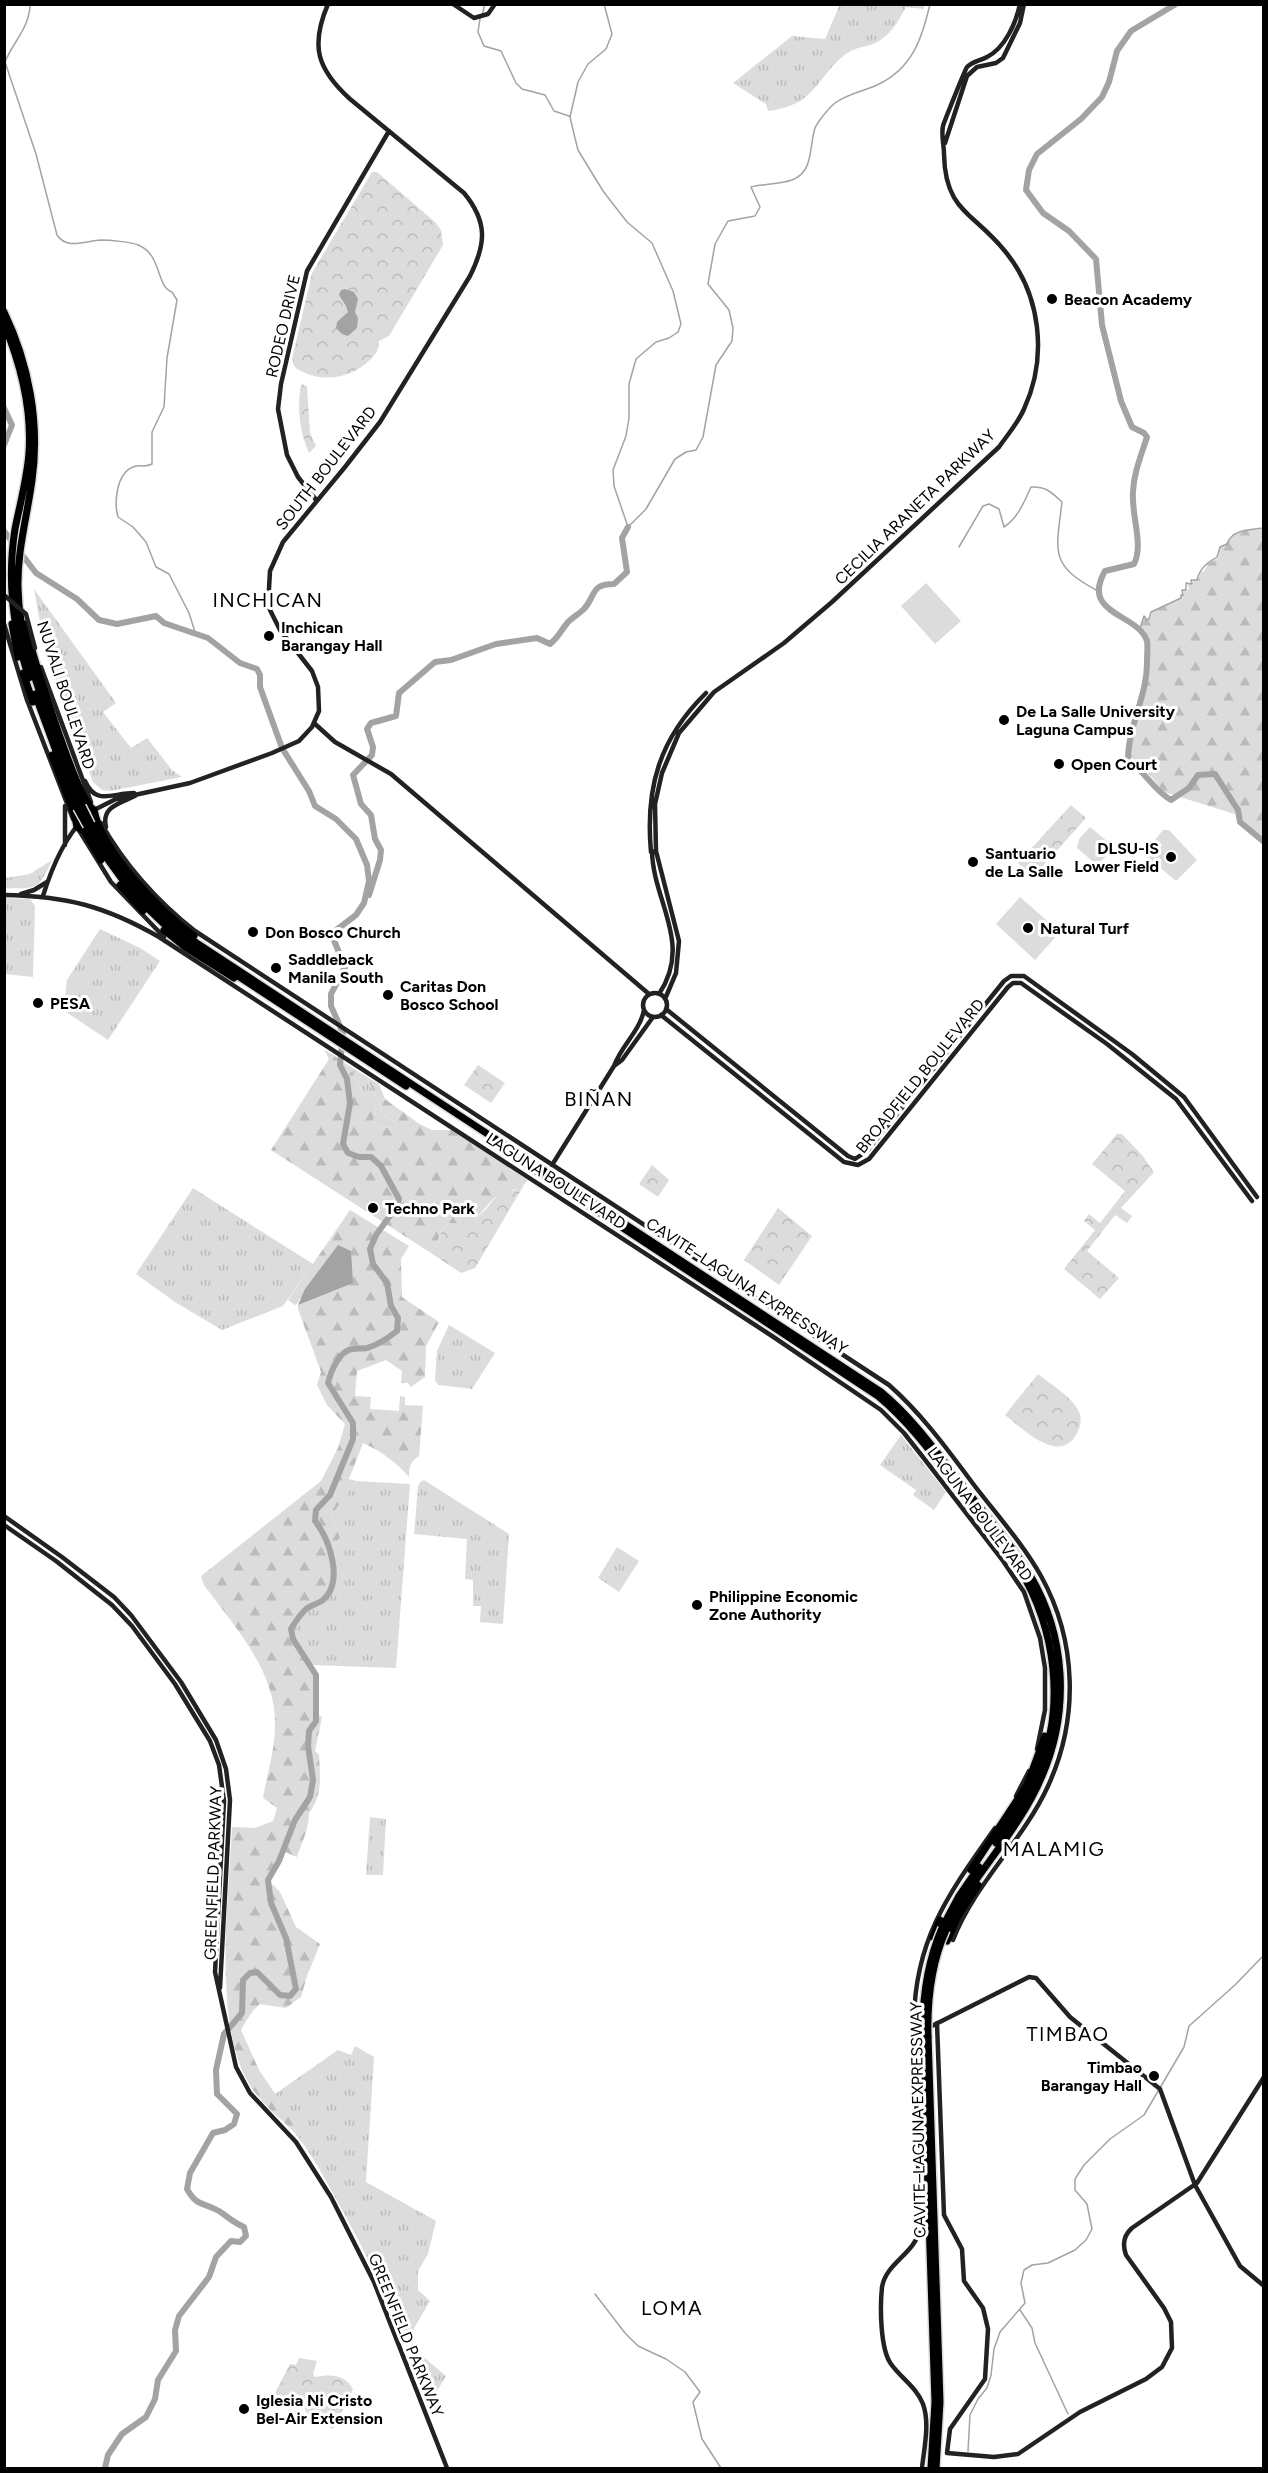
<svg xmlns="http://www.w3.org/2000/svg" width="1268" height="2473" viewBox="0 0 1268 2473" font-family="Figtree,sans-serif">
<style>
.grass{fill:url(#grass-tufts)}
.forest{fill:url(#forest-firs)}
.park{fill:url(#park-crowns)}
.pitch{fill:#dcdcdc}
.water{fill:#a3a3a3}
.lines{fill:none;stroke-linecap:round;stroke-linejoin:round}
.stream{stroke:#a3a3a3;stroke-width:1.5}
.river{stroke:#a3a3a3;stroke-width:6}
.highway-casing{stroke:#dbdbdb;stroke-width:10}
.secondary{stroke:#222;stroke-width:4.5}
.highway{stroke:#000;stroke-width:7}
.highway-bridge-casing{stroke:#dbdbdb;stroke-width:10;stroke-linecap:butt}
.secondary-bridge{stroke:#222;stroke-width:4.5}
.highway-bridge{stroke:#000;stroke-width:7}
.poi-dot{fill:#000;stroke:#fff;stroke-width:2}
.labels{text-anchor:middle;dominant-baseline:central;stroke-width:6;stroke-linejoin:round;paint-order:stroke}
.poi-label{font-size:16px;font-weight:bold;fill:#000;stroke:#fff;text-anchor:start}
.street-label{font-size:16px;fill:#000;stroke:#fff}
.quarter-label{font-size:20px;letter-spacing:1.5px;fill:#000;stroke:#fff}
</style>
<defs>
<pattern id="grass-tufts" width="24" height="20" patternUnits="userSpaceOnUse" patternTransform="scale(1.5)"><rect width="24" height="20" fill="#dcdcdc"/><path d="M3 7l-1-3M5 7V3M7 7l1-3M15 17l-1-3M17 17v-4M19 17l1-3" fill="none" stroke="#bbb"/></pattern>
<pattern id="forest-firs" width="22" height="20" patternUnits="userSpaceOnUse" patternTransform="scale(1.5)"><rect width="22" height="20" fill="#dcdcdc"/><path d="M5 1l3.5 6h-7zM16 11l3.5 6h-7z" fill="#bbb"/></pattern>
<pattern id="park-crowns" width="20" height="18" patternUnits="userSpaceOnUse" patternTransform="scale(1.5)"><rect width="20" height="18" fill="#dcdcdc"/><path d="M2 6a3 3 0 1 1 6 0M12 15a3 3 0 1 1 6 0" fill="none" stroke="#bbb"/></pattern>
</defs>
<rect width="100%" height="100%" fill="#fff"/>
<path class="grass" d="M840,4L924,5V9L906,7C897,23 891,36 873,44C865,47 854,48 847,53C815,78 817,105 768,111L766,104L733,83L792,36L825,39Z
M34,589L116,703L103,712L131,748L147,738L172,770L182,777L110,791L102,790L93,782L45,651Z
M52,860C39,890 36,889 5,888V878L30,874Z
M5,898L30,899L35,906L33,977L5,974Z
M100,929L140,948L160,961L108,1040L63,1010L67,980Z
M348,1065L367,1077L385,1116L398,1123L395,1128L378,1127L373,1122L376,1105L364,1095Z
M193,1188L313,1264L283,1306L222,1330L175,1302L136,1274Z
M449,1325L495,1353L472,1389L439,1385L435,1381L437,1351Z
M901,1435L946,1492L934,1510L913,1495L916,1490L880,1465Z
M424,1480L509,1534L503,1624L480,1622L481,1606H473V1580L465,1579L467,1539L414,1534L418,1487L420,1482Z
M356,1481L410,1484L396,1668L311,1665L293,1639L291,1629L307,1609L322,1601L334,1578L330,1554L340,1537L332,1515Z
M617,1547L639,1561L619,1592L598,1578Z
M370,1817L386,1819L383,1875H366Z
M355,2046L374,2057L366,2182L436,2221L428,2254L418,2271V2290L430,2301L406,2342L446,2376L430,2403H427C403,2332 373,2264 336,2199C322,2174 310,2150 292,2130L298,2129L275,2094L338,2050L351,2055Z"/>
<path class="forest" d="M1263,529H1264L1263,839L1242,821L1241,816L1164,792L1144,768L1128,754L1144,678L1147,641L1140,630L1144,617L1147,620L1150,619L1152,612L1184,597L1183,590L1187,591L1189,588L1187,584H1192L1193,580H1198L1201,572L1204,571L1208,564L1218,558L1220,548C1227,545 1227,540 1234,535C1239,530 1255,530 1263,529Z
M324,1049L348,1065L364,1095L376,1105L373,1122L378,1127L395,1128L398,1123L385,1116L367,1077L379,1084L385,1099L418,1123L432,1130H451L528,1180C520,1192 506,1189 496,1197C478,1211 478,1229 450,1223C435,1233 442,1241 431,1253L271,1150L329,1059Z
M350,1210L409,1246L401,1259L402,1297L439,1322L426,1346L425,1377L411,1387L408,1383H401L402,1371L386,1360L357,1371L355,1396L371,1397L370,1409L399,1411L400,1396L405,1397V1405L423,1406L419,1456C410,1462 409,1466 409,1477C396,1462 381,1451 363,1443L349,1479L356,1481L332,1515L340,1537L330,1554L334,1578L330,1591L322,1601L307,1609L291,1629L293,1639L316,1675V1715L322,1717L315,1751L319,1755C320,1776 323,1795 309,1813C309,1829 302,1842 297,1857L283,1851L268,1880L280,1892L296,1927L320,1944L307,1976L301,1997L286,2008L260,2004C252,2010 246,2022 241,2030L259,2070L299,2129L292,2130C278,2117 264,2105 253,2090C211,2031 229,1898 232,1827L255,1828L273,1821L277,1808L263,1798C267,1774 275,1750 275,1726C277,1672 234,1626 204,1585L201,1576L321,1481L338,1448L345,1424L327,1405L317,1385L321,1372L298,1309V1305L313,1298H300L298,1303L295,1305L288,1300Z"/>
<path class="park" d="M372,172H377L435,222L441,230L443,245L389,336L379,341C378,346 379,350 375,354C359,376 327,384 303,372C296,369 293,366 292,359L312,273Z
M301,384L307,386L310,433L316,446L309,453C299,430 297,408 301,384Z
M1071,805L1086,818L1033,877L1018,863Z
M478,1065L505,1083L491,1103L464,1085Z
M1117,1134H1122L1142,1155L1154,1172L1121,1208L1132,1216L1127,1223L1115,1215L1087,1251L1119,1278L1100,1299L1064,1269L1095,1230L1084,1221L1089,1214L1100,1223L1125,1191L1092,1164Z
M652,1165L669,1180L658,1197L639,1184Z
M501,1185L508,1186L513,1191L524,1185L475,1268L461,1273L431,1253C442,1241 435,1234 450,1223C473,1228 483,1212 497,1196L496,1191Z
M778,1208L812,1236L779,1285L744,1260Z
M1038,1374C1050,1384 1069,1395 1077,1408C1083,1417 1081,1426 1076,1435C1059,1465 1022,1428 1005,1415Z
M299,2358L317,2361L313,2374L315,2377C330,2374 345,2374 353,2389L333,2429L308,2416L301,2399L297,2394L272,2399L290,2364L296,2365Z"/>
<path class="pitch" d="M926,583L961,621L935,644L901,606Z
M1090,827L1108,842L1107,855L1097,865L1077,848L1079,839Z
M1163,830H1169L1197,860L1176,881L1144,854Z
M1020,897L1060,932L1035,960L996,924Z"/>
<path class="water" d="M345,289L354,292L358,299L355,312L358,318L357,328L348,336L342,334L336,328L337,322L348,312L346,306L339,295L341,290Z
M338,1245L351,1251L353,1283L298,1305L305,1289Z"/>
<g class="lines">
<path class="stream" d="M30,4C30,27 13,42 5,62L36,154L57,235C67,250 85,241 101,240C108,240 132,242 138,245C162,254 156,287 172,292L177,300L167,358L164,407L152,432V464C145,468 139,464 133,467C116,474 114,503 118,517L133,527L146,542L156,567L169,574L189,613L195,632
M604,4L612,34L606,49L588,64L578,82L570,117L574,134L578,150L603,191L627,222L652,243L673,291L681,324L678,332L669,338L656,342L636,359L629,384V418L626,436L613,470L614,486L628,527L646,509L675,459L686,452L696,450L703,437L716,365L732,341L733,328L729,310L708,284L715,244L728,221L755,216L760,207L751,187C764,184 780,184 792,180C814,172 809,146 815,128C818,121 829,108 835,103C847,94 864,91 877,85C912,69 922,39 930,4
M482,15L485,4
M480,19L478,32L484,46L501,51L516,83L522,89L545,95L554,111L569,116
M959,547L983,506L989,504L999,509L1004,527C1018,518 1024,502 1031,487C1046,486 1051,492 1062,502C1056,552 1049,565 1098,591
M1139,631L1144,616L1147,620L1149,619L1151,612L1181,598V595L1183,596L1182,590H1186V583L1192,584L1191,580H1197C1200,566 1211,561 1217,557L1220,547L1227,544C1232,529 1249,530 1264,528
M595,2294L625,2333L638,2346L666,2359L685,2372L700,2392L693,2402L702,2439L721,2468
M1020,2310L1032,2328L1035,2343L1068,2414
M968,2451L970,2415L978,2399L987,2388L991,2375L994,2349L1000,2332L1025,2303L1021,2283L1024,2270L1032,2265L1048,2263L1075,2250L1086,2240L1092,2229L1087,2204L1075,2190V2179L1084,2165L1110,2139L1144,2115L1184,2047L1189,2026L1235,1985L1264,1955"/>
<path class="river" d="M1176,4L1131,31L1117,51L1109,82L1102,97L1081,119L1037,154L1029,170L1026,190L1043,213L1069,231L1096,259L1102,325L1121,401L1132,427L1144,433L1147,437C1141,456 1134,472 1133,491C1131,516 1144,544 1134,564L1105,571C1080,615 1138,613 1147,641C1148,647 1147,655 1147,660C1148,695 1128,725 1128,760C1145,771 1153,790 1171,800L1189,788L1198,775L1215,774L1238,810L1240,822L1264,842
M4,408L12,425L4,445
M4,531L36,573L77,599L99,620L117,624L156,616L164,623L208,638L240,663L257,669L260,675V687L282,748L309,791L315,806L336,819L356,839L367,865L369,881L364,903L356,915L335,931L333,938L345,967L331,994V1006L343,1033L340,1065L347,1079L350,1103L343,1144L348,1153L359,1157H371L381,1166L399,1199L397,1206L376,1235L370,1249L373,1264L387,1283L391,1306L398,1318L397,1331C388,1338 378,1345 367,1348C362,1349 357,1348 352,1349C339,1351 331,1371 328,1383L353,1423V1439L330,1495L316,1510L315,1521C330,1540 344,1582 323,1600C318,1604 311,1605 306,1609C300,1615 295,1622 291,1629L293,1639L316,1675V1721L309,1731L308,1746L313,1780L310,1797L295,1820L279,1861L268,1880L271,1903L286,1938L296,1989L290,1996L280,1995L257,1972L250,1973L243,1980L242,2013L224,2034L216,2070L217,2094L237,2114L234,2124L225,2130L213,2133L190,2173L187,2189C197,2207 203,2202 219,2211C228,2217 234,2223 244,2227L246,2236L240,2242L231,2241L216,2257L209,2277L179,2316L175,2330L176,2351L158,2380L155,2399L146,2417L122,2434L108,2455L105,2468
M369,895L380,860L381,850L375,839L371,815L361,804L353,775L372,755L373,747L367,729L371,723L396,716L399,693L435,662L451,660L496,644L537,638L550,644C558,638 562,629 568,622C573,617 579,614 584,609C596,596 590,584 614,584L627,572L622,538L628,527"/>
<defs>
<path id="highway" d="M4,312C29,364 40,423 32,480C27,517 17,551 18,588C19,638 36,683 53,729C62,755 71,781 82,806
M4,324C21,365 32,409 29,453C27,479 20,504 15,529C7,579 13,630 29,678
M12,624L18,657
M25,624C32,652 76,799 94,810C102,852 160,911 194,936
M23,673L33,702
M35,694L77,808
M52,755L74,813L77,827L84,831L101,860
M91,824C118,872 153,912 198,944L881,1392C915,1420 940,1457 967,1491C988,1518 1012,1545 1030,1575C1066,1636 1070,1711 1042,1776C1019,1832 972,1875 946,1930
M87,826C115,875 148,916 195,948L406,1086
M120,885L143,911
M164,930L185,947L234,978
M506,1151L878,1396C913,1425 939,1463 967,1499C984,1522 1004,1544 1019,1568C1056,1629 1066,1707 1038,1773C1027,1798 1011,1821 996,1843
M971,1870L1027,1785L1045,1736
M942,1928L959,1896L979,1867
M933,1937L940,1920
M947,1941L958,1916L978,1885
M923,2036L935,2402L931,2468
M928,2036L940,2402L936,2468"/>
</defs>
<use href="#highway" class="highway-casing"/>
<path class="secondary" d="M453,4L474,18L488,14L495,4
M945,143L967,76L977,67L996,63L1003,58L1020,23L1024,4
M317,501L298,477L287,455L278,409L281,384L307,271L389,131
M4,624L27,700L73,819
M41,667L91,802
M314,723L335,742L391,774L649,994
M85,781C96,806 112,793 134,793
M94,810L116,799L190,783L272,753L299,741L312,727L319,711L318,687L312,671L280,630L268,606L270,571L283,542L345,467L380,422L470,276C486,244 488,222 464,193L350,99C317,69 310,46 328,4
M101,823C125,865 157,901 195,931L889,1385C922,1414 948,1450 974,1485C997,1515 1023,1544 1041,1576C1077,1641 1079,1719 1048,1786C1023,1841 975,1883 953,1940
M77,827L111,882L164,937
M106,827C101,807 120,803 135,796
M65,845V806
M652,851C653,902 693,943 659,994
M651,852C645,787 660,738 706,693
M21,894L34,890L47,882
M4,895C66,896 105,906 159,937L772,1336L881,1410L904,1433L926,1461L1003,1561L1024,1592L1040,1638L1045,1668V1710L1037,1749
M43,896C51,870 65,837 85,817
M643 1005a12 12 0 1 1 24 0a12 12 0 1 1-24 0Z
M665,999L676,973L679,941L656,851L655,804L662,773L679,733L714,692L784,643L832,602L999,447C1008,434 1018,423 1024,409C1048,357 1041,294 1004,250C973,212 945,211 944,154C944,145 941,135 943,126C944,122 965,70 967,67C973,61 980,61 987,57C1005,48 1016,23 1020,4
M666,1009L848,1156L855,1159L867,1151L1004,981L1011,976H1024L1132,1054L1184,1097L1257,1197
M661,1015L844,1162L858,1165L869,1159L1008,987L1013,983H1021L1107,1044L1176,1099L1252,1201
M614,1066L622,1060L653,1017
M552,1165L614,1066C621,1046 640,1031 644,1010
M4,1516L62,1557L114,1597L131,1615L181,1682L216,1740L226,1769L230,1800L220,1988
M4,1525L56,1561L112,1605L132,1626L175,1684L210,1741L219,1765L224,1801L215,1972L236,2067L250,2093L296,2142L331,2197L374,2282L447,2468
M1016,1796L1029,1771
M937,2023L944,2215L962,2249L964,2281L983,2308L988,2329L985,2379L950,2429L947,2453L994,2457L1018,2454L1080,2412L1146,2379L1162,2367L1172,2348L1171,2322L1164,2308L1126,2255C1122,2244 1124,2235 1132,2228L1197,2183L1264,2077
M914,2035L1029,1977L1036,1978L1070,2017L1160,2089L1195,2185L1240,2266L1264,2286
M922,2468C924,2449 930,2423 923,2404C917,2388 901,2378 891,2364C880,2349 880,2306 882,2287C886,2263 914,2254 920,2230L914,2020C915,1938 950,1892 995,1828"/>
<use href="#highway" class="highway"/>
<defs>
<path id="highway-bridge" d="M82,806L91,824
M77,808L87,826
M923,2036C922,1998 927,1963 942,1928
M928,2036C927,1999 931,1964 946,1930"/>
</defs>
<use href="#highway-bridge" class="highway-bridge-casing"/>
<path class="secondary-bridge" d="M4,595L26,614L35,648"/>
<use href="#highway-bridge" class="highway-bridge"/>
</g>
<g class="poi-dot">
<circle cx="1052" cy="299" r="6"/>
<circle cx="269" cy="636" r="6"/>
<circle cx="1004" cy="720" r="6"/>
<circle cx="1059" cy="764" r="6"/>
<circle cx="1171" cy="857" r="6"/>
<circle cx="973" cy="862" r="6"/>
<circle cx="1028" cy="928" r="6"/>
<circle cx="253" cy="932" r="6"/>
<circle cx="276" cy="968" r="6"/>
<circle cx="388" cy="995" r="6"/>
<circle cx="38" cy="1003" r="6"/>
<circle cx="373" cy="1208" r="6"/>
<circle cx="697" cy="1605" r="6"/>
<circle cx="1154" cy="2076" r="6"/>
<circle cx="244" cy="2409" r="6"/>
</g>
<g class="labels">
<g class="poi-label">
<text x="1064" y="299">Beacon Academy</text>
<text x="281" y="627">Inchican<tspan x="281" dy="18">Barangay Hall</tspan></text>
<text x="1016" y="711">De La Salle University<tspan x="1016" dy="18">Laguna Campus</tspan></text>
<text x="1071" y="764">Open Court</text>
<text x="1159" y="848" text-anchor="end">DLSU-IS<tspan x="1159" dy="18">Lower Field</tspan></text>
<text x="985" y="853">Santuario<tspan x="985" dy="18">de La Salle</tspan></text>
<text x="1040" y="928">Natural Turf</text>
<text x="265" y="932">Don Bosco Church</text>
<text x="288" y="959">Saddleback<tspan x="288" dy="18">Manila South</tspan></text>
<text x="400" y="986">Caritas Don<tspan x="400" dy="18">Bosco School</tspan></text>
<text x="50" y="1003">PESA</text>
<text x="385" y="1208">Techno Park</text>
<text x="709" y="1596">Philippine Economic<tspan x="709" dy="18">Zone Authority</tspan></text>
<text x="1142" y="2067" text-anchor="end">Timbao<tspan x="1142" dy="18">Barangay Hall</tspan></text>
<text x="256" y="2400">Iglesia Ni Cristo<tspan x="256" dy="18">Bel-Air Extension</tspan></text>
</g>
<g class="street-label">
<text transform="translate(283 326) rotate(-77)">RODEO DRIVE</text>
<text transform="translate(326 468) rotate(-52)">SOUTH BOULEVARD</text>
<text transform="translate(915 507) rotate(-44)">CECILIA ARANETA PARKWAY</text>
<text transform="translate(66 695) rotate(72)">NUVALI BOULEVARD</text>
<text transform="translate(920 1076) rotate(-51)">BROADFIELD BOULEVARD</text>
<text transform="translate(556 1181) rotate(33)">LAGUNA BOULEVARD</text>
<text transform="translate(747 1286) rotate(33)">CAVITE–LAGUNA EXPRESSWAY</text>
<text transform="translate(980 1514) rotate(53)">LAGUNA BOULEVARD</text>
<text transform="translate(213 1873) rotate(-88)">GREENFIELD PARKWAY</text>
<text transform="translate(918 2120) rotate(-91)">CAVITE–LAGUNA EXPRESSWAY</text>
<text transform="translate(406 2335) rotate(68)">GREENFIELD PARKWAY</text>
</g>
<g class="quarter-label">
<text x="268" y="600">INCHICAN</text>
<text x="599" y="1099">BIÑAN</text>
<text x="1054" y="1849">MALAMIG</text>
<text x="1068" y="2034">TIMBAO</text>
<text x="672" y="2308">LOMA</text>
</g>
</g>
<rect width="1268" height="2473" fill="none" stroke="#000000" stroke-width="12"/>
</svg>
